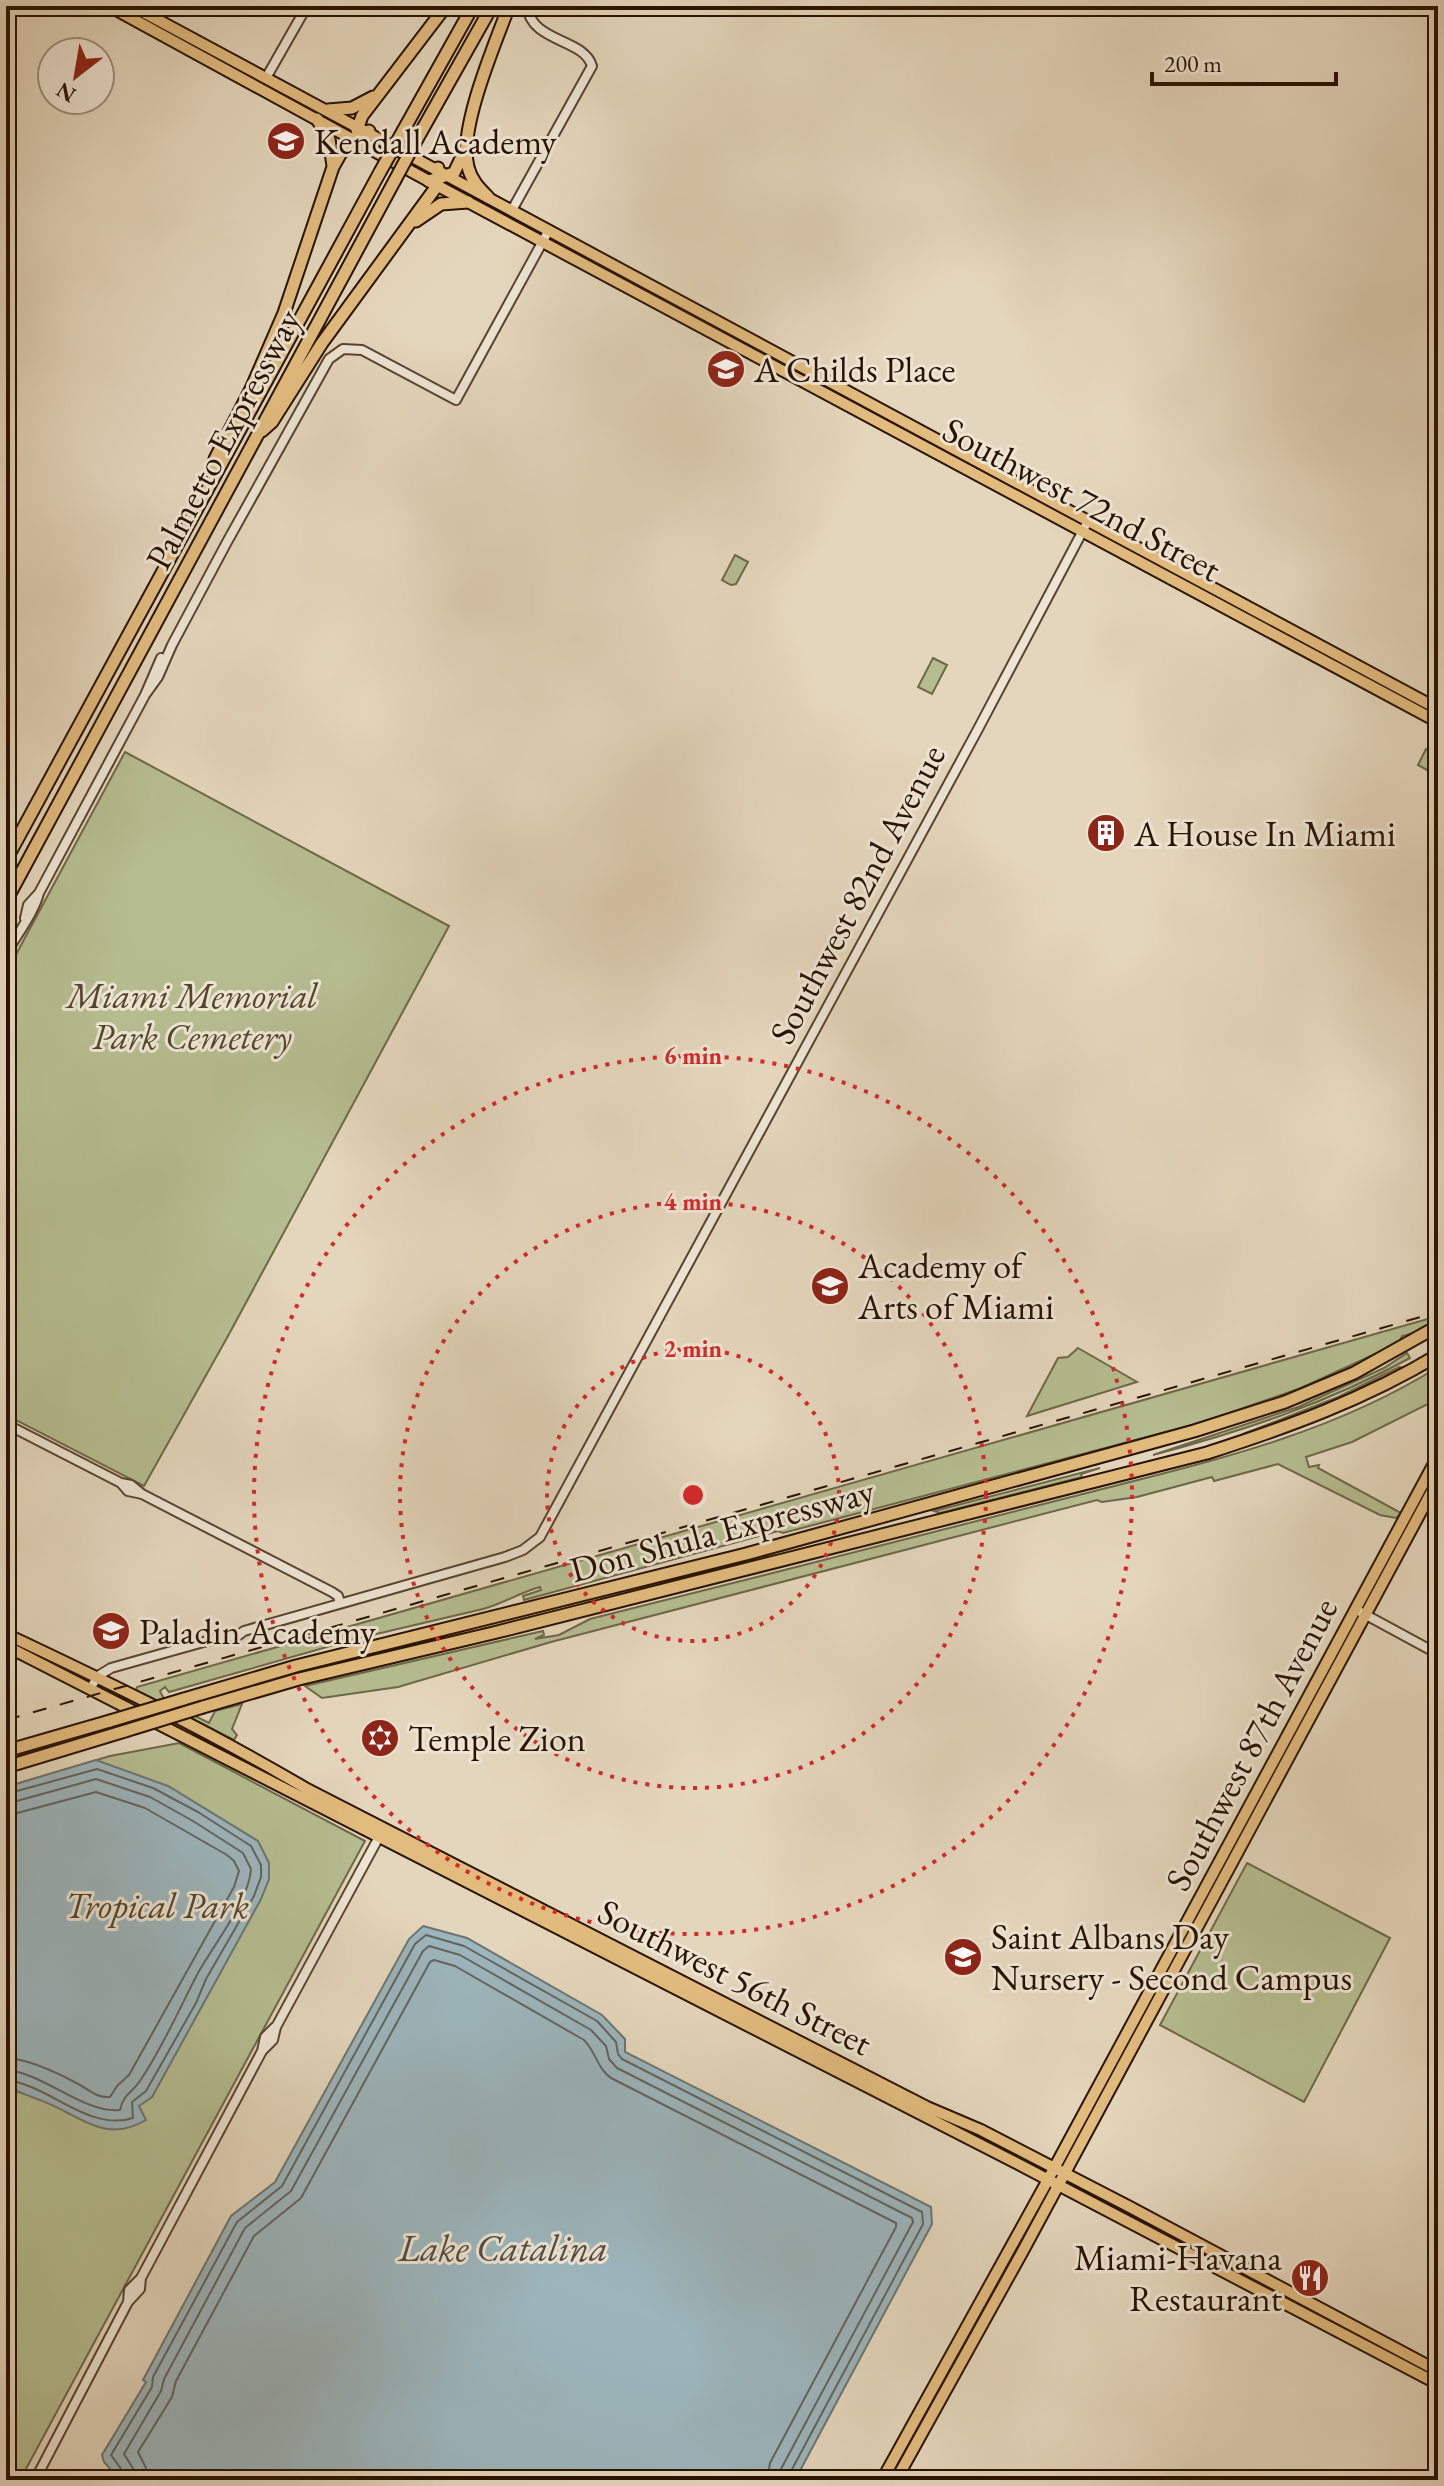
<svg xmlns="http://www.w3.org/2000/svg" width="1444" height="2486" viewBox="0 0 1444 2486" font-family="'EB Garamond',serif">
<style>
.green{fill:#b5bd90;stroke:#6e6848;stroke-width:2}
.water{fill:#9cb6bd;stroke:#6e7571;stroke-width:2}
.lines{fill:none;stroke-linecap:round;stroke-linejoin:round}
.shore{stroke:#62645e;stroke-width:2}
.minor-casing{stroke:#57442f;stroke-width:12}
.major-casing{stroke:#281300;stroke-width:14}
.highway-casing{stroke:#281300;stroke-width:15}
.minor{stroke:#ede4d3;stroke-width:8}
.major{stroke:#e2bb7e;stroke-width:10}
.highway{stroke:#e2bb7e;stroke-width:11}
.rail{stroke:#281300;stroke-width:2;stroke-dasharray:14 14;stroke-linecap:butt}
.highway-bridge-casing{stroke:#281300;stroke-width:15;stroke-linecap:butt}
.highway-bridge{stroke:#e2bb7e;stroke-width:11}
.ring{fill:none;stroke:#d62828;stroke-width:4;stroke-dasharray:4 8}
.labels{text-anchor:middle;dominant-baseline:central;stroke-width:6;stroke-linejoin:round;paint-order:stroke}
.poi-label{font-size:36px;fill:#281300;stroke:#ede4d3;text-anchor:start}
.street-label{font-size:36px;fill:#281300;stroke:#ede4d3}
.park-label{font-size:36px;font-style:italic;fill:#52462b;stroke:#ede4d3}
.water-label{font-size:38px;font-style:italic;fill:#514c42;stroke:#ede4d3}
.centre{fill:#d62828;stroke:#ede4d3;stroke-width:4}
.ring-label{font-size:24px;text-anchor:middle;font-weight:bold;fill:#d62828;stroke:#ede4d3;stroke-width:6;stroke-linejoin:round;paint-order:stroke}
</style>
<rect width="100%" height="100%" fill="#e4d6bc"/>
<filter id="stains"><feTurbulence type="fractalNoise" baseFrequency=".0025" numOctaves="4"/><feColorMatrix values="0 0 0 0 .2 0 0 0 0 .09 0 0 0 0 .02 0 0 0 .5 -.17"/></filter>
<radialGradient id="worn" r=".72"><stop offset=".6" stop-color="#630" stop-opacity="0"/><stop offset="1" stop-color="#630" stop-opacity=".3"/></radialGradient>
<path class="green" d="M735,555L748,562L736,584L731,585L722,580Z
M933,658L947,665L932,694L918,687Z
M1426,749L1438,756V776L1418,765Z
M125,752L449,926L228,1336L144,1486L6,1415V973Z
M1438,1316V1327L1402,1336L1399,1343L1301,1388L1200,1423L783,1533L778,1531L524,1600L523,1596L541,1590L540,1587C518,1593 503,1604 483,1609L355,1639L169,1692L165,1687L160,1691L165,1701L209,1723L215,1711L242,1704L232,1729L237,1735L234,1740L136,1690L137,1687Z
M1078,1348L1137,1382L1027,1416L1058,1358L1068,1357Z
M1407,1353L1410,1358C1328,1403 1243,1431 1153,1455L1298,1407L1384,1368Z
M1399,1367L1405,1368L1314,1409L1243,1434L1338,1397Z
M1438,1367V1399L1352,1442L1306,1457L1309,1467L1319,1465L1318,1468L1401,1513L1396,1518L1380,1515L1278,1464L1214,1481L1212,1477L1137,1497L1102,1502L1097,1500L551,1642L398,1687L322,1698L305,1686L543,1631L544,1635L535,1639L559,1635L590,1619C749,1579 909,1539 1067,1498C1195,1465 1325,1438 1438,1367Z
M1100,1468L1081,1474L1082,1477L940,1513L934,1511Z
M179,1743L365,1841L20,2480H6V1787L110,1756Z
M1247,1863L1390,1938L1304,2102L1160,2025Z"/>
<path class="water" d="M96,1760L168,1786L258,1841L269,1863V1879L261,1899L152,2097L139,2106L146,2120C114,2139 93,2126 64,2111C46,2101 25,2095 6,2087V1787Z
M423,1926L467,1938L602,2015L625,2039V2052L931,2207L932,2224L795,2480H120L104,2462L102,2455L146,2382L143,2380L231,2216L275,2182L409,1939Z"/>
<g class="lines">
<path class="shore" d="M6,1794L97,1769L153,1788L198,1812L251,1846L261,1865V1877L254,1896L206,1979L196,2003L146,2091L132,2102L133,2118C88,2132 50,2085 6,2080
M6,1804L96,1779L150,1797L193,1821L243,1853L251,1869C249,1901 214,1944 198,1973C179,2009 163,2047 140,2081C131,2094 124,2093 120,2110C85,2114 44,2073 6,2070
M6,1816L96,1792L145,1808L227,1855L234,1861L239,1871L234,1887L129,2075L117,2086L110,2097C97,2098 91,2091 80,2085C60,2074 30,2059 6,2058
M125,2480L124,2473L111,2455L152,2387L153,2377L237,2222L282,2186L415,1944L426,1935L464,1946L597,2021L616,2042L618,2054L622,2059L922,2212L923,2224L790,2473L789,2480
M135,2480L134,2470L124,2454L161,2391L164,2379L245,2228L291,2191L423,1951L429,1946L460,1955L591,2030L606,2046L609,2059L617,2068L912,2218L913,2222L781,2469L779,2480
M147,2480L146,2468L138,2452L172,2397L176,2381L254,2236L301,2198L430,1962L434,1960L455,1966L584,2040C596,2052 597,2068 611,2078L896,2223V2227L770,2463L767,2480"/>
<defs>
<path id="minor" d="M266,78L307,6
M512,210L592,66C584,38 531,43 527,6
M145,695L158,677L172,645L227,542L329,359L343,349L362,350L456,400L549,230
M25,918L28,905L39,893
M6,954C16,936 35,911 39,893L145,695L161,658
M6,1424L121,1483L131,1485L142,1494L332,1592L338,1596L340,1603
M121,1483L128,1491L142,1494
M1355,1609L1438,1654
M90,1689L98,1676L111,1668L225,1636L236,1637L244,1631L505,1557L523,1550L540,1537L977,731L1088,521
M262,2051L265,2037L275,2027
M128,2302L129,2290L141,2278
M35,2480L128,2302L140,2289L141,2278L262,2051L273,2040L276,2027L380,1835"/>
<path id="major" d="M109,6L427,180L1438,722
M132,6C569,239 1002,476 1438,709
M6,1634C108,1682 209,1731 307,1789L927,2107L981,2130L1128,2206L1438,2371
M6,1646L1022,2166L1438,2384
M882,2480L1044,2187L1438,1456
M896,2480L1024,2249L1438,1480"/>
<path id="highway" d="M328,110L352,108L373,97
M317,119L329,139L333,166
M403,131L473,6
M417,139L492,6
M363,145L357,130L362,116L446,6
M429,181L454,173L464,152
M488,197C479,188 471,180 468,167C458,129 495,44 509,6
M416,221L441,204L468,202
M262,431L272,422L322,343L434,190L438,180V168
M213,475L215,459L251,389L284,313L333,167L347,142L369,131
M6,860L380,172
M6,901L395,180
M184,1699L296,1666L746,1554L1194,1431L1285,1402L1354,1373L1438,1326
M203,1707L299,1679L493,1633L1207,1453C1288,1427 1365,1399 1438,1355
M6,1751L110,1721
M6,1767L125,1731"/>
</defs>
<use href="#minor" class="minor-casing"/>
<use href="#major" class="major-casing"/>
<use href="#highway" class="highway-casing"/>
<use href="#minor" class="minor"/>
<use href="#major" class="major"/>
<use href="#highway" class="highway"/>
<path class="rail" d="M6,1720L1438,1312"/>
<defs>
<path id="highway-bridge" d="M380,172L403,131
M395,180L417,139
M110,1721L184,1699
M125,1731L203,1707"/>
</defs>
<use href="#highway-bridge" class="highway-bridge-casing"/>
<use href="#highway-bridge" class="highway-bridge"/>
</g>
<g class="ring">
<circle cx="693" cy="1495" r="146"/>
<circle cx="693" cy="1495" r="293"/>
<circle cx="693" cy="1495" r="439"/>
</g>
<defs>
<symbol id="school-disc" viewBox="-11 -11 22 22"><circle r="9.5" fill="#8f2418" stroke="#ede4d3"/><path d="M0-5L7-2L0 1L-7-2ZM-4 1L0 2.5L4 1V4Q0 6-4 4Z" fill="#fff"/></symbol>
<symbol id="building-disc" viewBox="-11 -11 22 22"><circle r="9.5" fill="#8f2418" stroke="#ede4d3"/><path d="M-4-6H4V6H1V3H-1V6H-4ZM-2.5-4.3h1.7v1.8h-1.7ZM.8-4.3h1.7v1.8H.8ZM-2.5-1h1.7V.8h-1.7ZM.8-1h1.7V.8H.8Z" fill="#fff"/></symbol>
<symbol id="synagogue-disc" viewBox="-11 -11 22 22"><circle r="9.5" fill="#8f2418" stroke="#ede4d3"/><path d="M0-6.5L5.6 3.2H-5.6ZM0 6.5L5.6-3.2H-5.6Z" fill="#fff"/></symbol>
<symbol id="restaurant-disc" viewBox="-11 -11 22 22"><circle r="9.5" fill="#8f2418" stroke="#ede4d3"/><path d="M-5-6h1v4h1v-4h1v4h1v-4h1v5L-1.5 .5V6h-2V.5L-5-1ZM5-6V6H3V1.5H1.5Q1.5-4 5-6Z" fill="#fff"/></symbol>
</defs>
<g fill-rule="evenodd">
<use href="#school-disc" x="264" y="119" width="44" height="44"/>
<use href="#school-disc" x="704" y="347" width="44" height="44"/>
<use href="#building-disc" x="1084" y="811" width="44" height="44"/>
<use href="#school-disc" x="808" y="1264" width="44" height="44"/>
<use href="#school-disc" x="89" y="1609" width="44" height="44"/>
<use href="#synagogue-disc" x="358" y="1716" width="44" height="44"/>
<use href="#school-disc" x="941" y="1935" width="44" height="44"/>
<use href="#restaurant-disc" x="1288" y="2256" width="44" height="44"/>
</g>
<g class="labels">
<g class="poi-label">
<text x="314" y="141">Kendall Academy</text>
<text x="754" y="369">A Childs Place</text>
<text x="1134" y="833">A House In Miami</text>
<text x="858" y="1265">Academy of<tspan x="858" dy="41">Arts of Miami</tspan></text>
<text x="139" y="1631">Paladin Academy</text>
<text x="408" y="1738">Temple Zion</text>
<text x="991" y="1936">Saint Albans Day<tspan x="991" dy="41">Nursery - Second Campus</tspan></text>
<text x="1282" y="2257" text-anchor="end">Miami-Havana<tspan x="1282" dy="41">Restaurant</tspan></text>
</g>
<g class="street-label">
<text transform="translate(223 439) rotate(-62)">Palmetto Expressway</text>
<text transform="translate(1082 499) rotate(28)">Southwest 72nd Street</text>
<text transform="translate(857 894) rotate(-62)">Southwest 82nd Avenue</text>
<text transform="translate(722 1530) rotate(-15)">Don Shula Expressway</text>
<text transform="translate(1251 1744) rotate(-62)">Southwest 87th Avenue</text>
<text transform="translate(735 1977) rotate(27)">Southwest 56th Street</text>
</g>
<g class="park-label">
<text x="192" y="995">Miami Memorial<tspan x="192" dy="41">Park Cemetery</tspan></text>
<text x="157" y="1905">Tropical Park</text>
</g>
<g class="water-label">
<text x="503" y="2247">Lake Catalina</text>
</g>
</g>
<circle cx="693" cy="1495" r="12" class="centre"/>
<g class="ring-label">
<text x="693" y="1064">6 min</text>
<text x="693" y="1210">4 min</text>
<text x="693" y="1357">2 min</text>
</g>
<rect width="1444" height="2486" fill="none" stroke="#e4d6bc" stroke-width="32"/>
<rect x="8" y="8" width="1428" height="2470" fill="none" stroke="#281300" stroke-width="4"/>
<rect x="16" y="16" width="1412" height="2454" fill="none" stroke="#281300" stroke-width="2"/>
<g transform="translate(76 76) rotate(211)"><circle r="38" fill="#ede4d3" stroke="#9e907f" stroke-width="2"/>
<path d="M0-6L14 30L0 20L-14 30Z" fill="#8f2418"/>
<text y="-12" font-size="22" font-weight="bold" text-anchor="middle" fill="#281300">N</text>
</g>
<path d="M1152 72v12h184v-12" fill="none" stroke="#281300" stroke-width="4"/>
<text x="1164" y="72" font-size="24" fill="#281300" stroke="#ede4d3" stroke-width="6" paint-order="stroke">200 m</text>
<rect width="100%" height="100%" filter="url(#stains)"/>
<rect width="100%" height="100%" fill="url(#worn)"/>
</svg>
